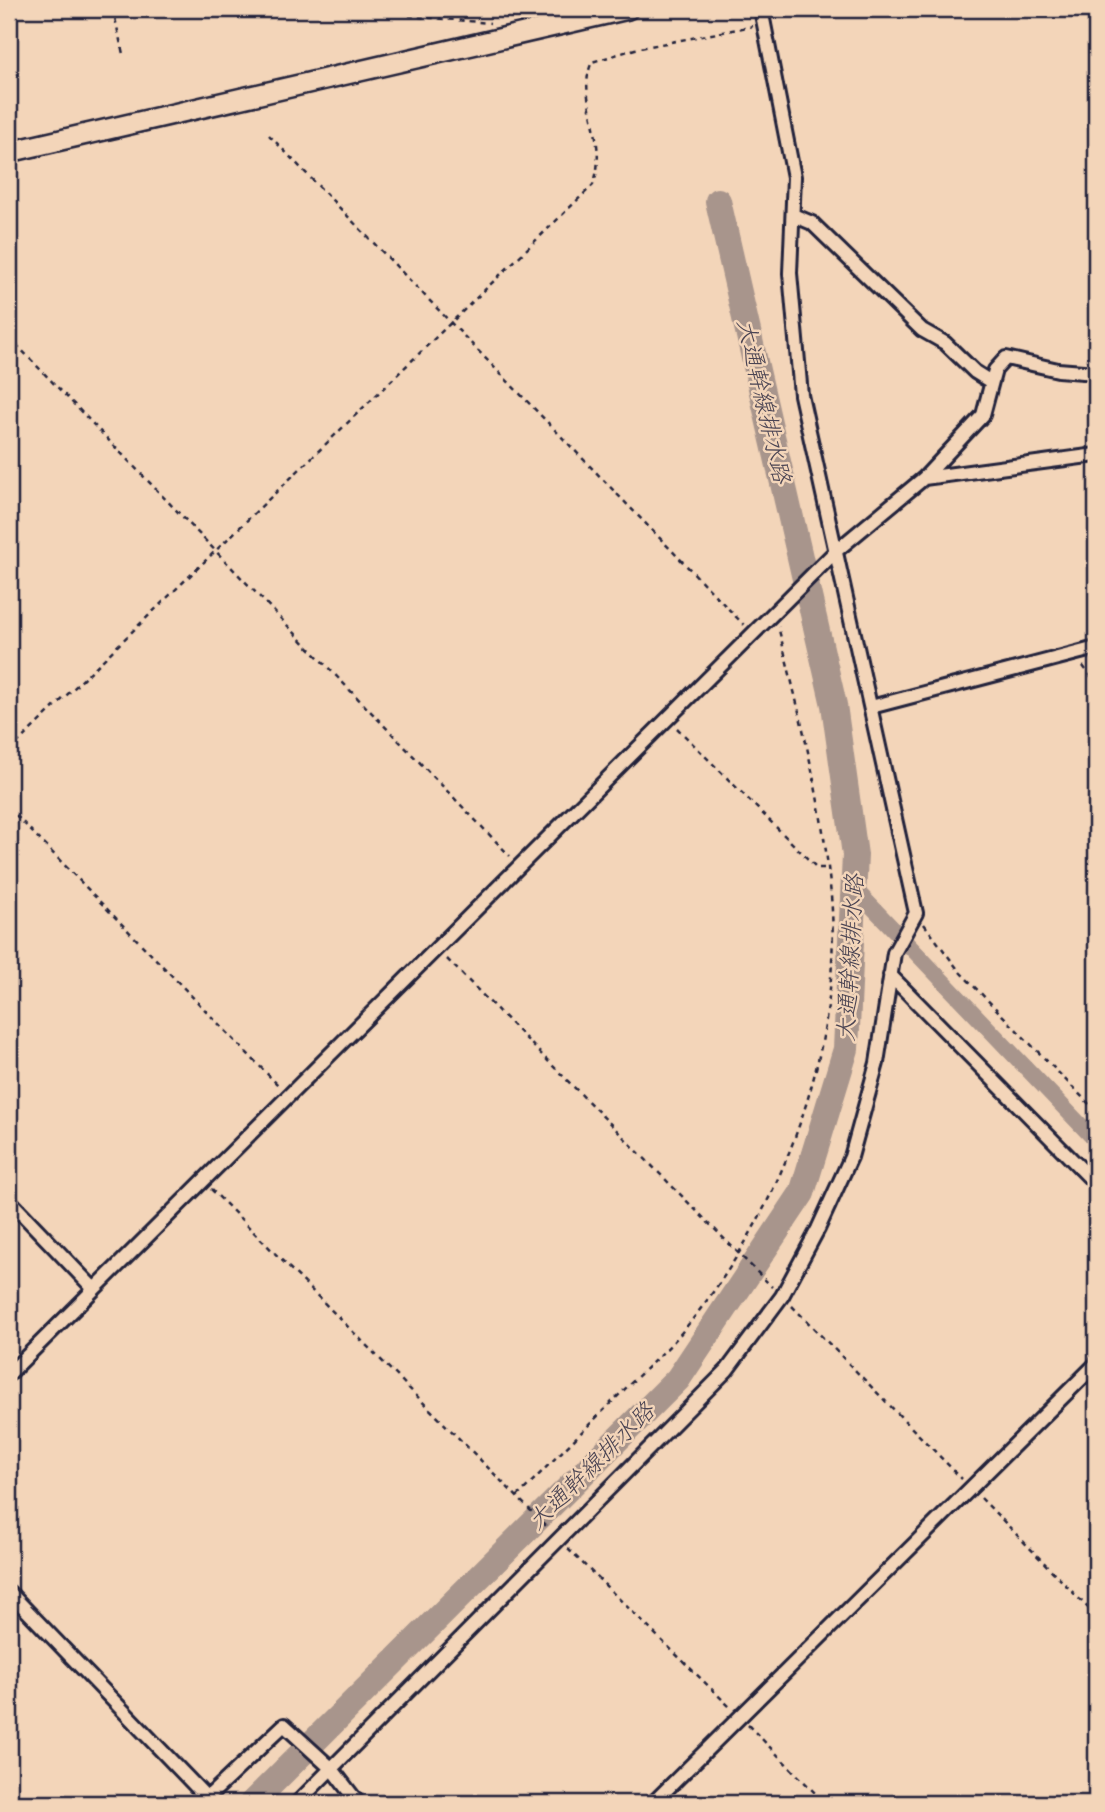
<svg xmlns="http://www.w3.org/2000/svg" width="1105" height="1812" viewBox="0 0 1105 1812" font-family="Sriracha,'Klee One',sans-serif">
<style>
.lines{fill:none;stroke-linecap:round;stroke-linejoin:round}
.canal{stroke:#a8958c;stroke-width:16}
.river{stroke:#a8958c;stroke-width:26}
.street-casing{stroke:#22223b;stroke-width:18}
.primary-casing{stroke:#22223b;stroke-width:24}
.path{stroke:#22223b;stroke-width:2.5;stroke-dasharray:5 5;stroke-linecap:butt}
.street{stroke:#f3d5b9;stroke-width:12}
.primary{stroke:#f3d5b9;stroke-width:19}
.labels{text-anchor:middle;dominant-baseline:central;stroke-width:5;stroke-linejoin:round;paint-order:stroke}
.water-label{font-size:24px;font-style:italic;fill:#4a4453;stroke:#f3d5b9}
</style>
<rect width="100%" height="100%" fill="#f3d5b9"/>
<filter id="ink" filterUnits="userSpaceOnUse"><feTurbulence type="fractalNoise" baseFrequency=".0143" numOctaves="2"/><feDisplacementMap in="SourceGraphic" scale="14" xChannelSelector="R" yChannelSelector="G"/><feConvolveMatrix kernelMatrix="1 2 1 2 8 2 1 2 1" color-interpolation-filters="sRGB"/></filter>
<g filter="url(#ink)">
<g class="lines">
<path class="canal" d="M854,888L1096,1141"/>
<path class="river" d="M252,1803L678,1379L802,1193L846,1049L855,855L834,705L718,201"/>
<defs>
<path id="street" d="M793,215L812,223L922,330L945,343L975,372L991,382
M924,478L1096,455
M871,707L1096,648
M890,975L1096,1184
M9,1200L94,1289
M9,1374L836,551L924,478L983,415L995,370L1006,358L1058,370L1096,373
M9,1592L207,1798L284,1725L332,1769L358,1803
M297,1803L727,1370L782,1296L818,1229L851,1157L877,1063L894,953L916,913L801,395L790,273L794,177L761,9
M653,1803L1096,1364"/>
<path id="primary" d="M9,152L628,9"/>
</defs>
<use href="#street" class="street-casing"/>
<use href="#primary" class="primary-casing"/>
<path class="path" d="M113,9L123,54
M430,9L410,16L490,23
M269,135L744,625
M9,337L510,856
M1083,666L1096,683
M677,728L817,868H826
M9,751L593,185C610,140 575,98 592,62L635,49L753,26
M9,808L279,1086
M924,924L959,971L1096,1111
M447,959L772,1287
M211,1189L549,1529
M792,1306L962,1479
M517,1497C554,1459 592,1422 629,1385C647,1367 666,1351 682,1332C780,1216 844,1050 831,896C823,804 800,715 778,626
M981,1498L1096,1616
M568,1549L731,1708
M748,1725L825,1803"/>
<use href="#street" class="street"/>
<use href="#primary" class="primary"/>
</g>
</g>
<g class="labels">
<g class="water-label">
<text transform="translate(764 401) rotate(77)">大通幹線排水路</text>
<text transform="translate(850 958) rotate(-87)">大通幹線排水路</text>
<text transform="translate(591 1466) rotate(-45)">大通幹線排水路</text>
</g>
</g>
<rect width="1105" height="1812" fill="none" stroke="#f3d5b9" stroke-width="35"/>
<rect x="18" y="18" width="1070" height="1777" fill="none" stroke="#22223b" stroke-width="2.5" filter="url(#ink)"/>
</svg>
